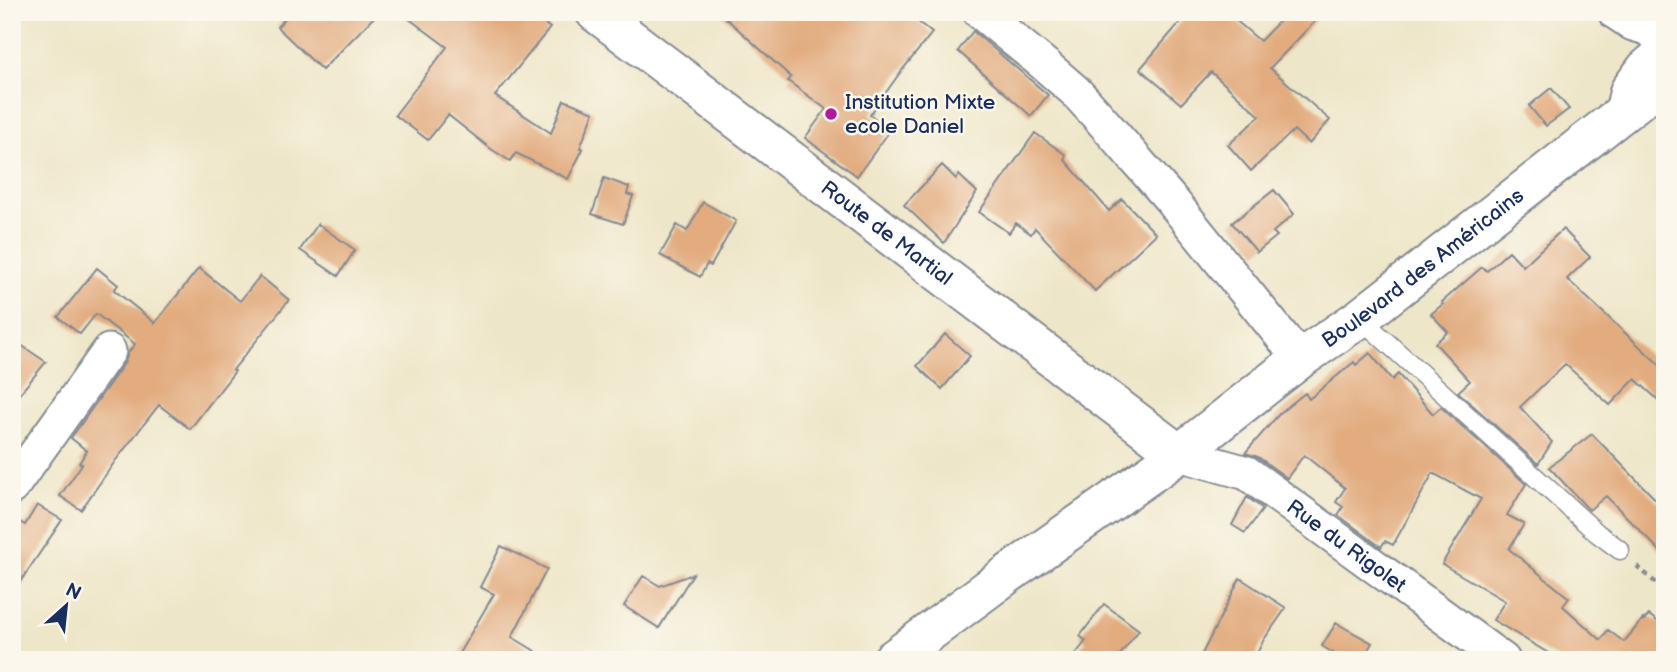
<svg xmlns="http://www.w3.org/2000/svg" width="1677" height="672" viewBox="0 0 1677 672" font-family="'Balsamiq Sans',sans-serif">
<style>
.building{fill:#e2ac7f}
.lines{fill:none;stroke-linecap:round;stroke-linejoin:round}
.lane-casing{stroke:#848a93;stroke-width:21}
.street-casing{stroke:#848a93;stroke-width:37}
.secondary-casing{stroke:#848a93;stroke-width:42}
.path{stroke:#848a93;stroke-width:4.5;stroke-dasharray:5 5;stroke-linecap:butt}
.lane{stroke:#fff;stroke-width:18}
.street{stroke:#fff;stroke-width:33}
.secondary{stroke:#fff;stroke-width:38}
.poi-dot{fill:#b5179e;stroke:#fbf7ec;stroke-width:2.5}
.labels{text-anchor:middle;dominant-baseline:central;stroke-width:5;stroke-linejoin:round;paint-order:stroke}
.poi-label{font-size:21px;fill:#1b2f5e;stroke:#fbf7ec;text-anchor:start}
.street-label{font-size:21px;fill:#1b2f5e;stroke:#fbf7ec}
</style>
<rect width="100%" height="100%" fill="#fbf7ec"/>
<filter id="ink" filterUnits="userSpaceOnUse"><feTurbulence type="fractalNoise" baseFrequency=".0143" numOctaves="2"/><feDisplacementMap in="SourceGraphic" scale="14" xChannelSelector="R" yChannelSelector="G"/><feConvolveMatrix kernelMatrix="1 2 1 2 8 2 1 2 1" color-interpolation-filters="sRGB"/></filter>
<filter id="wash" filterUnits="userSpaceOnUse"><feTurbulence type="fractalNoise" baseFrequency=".00686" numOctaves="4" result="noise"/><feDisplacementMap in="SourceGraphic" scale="28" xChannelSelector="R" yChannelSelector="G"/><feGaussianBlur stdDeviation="1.57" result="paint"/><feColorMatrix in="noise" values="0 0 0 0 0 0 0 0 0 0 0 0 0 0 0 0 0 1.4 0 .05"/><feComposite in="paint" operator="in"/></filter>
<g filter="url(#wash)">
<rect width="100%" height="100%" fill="#eee6c8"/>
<g id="blocks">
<path class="building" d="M291,12H379L322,70L277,27Z
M400,12H531L550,28L495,96L551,133L564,100L594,112L580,148L583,149L568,179L516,153L510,161L491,149L448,115L428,140L395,115L447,47Z
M719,12H906L932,33L899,74L870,115L891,129L857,176L805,138L826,109L788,81L791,77Z
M1189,12H1226L1260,41L1288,12H1324L1270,68L1330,120L1309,144L1294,130L1251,171L1228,145L1260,116L1211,72L1181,104L1140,69Z
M973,31L1048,95L1031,116L958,51Z
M1551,88L1569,109L1546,126L1529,106Z
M1035,133L1066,155L1064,159L1109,211L1122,199L1156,234L1095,291L1035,228L1031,234L1016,223L1009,233L979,212Z
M942,165L956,179L959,175L977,192L944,243L904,205Z
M604,178L629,187L627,194L633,196L623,224L592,214Z
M1274,190L1294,214L1273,232L1277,236L1257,252L1232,223Z
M703,202L736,221L711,266L707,264L700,277L660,255L677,225L687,231Z
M318,224L355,250L338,276L300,250Z
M1563,229L1590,257L1567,279L1665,370V406L1635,379L1610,405L1565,364L1520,407L1552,442L1538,464L1458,392L1470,381L1435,343L1448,332L1431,314L1443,304L1442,302L1482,267L1487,271L1509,251L1523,266Z
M97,268L118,285L114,290L155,323L199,268L240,301L260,276L289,300L233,370L235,371L190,429L159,405L116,460L81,510L60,496L82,464L79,463L87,451L71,438L125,362L128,353L135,344L96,314L80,334L58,317Z
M945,334L970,356L942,389L917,366Z
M12,339L46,362L12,403Z
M1370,353L1392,380L1398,374L1433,414L1441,407L1526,484L1507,515L1524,524L1509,549L1569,598L1563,606L1601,640L1608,630L1624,642L1643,619L1644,620L1649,615L1665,627V660H1560L1493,620L1505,601L1442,564L1481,499L1433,473L1393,545L1385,541L1381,547L1338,515L1343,507L1336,502L1345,488L1304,455L1287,478L1258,457L1245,453L1280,413L1305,393L1309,399L1354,362L1356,365Z
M1592,434L1665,509V556L1606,496L1589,510L1549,467Z
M1247,497L1263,509L1245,533L1232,525Z
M37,505L62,520L12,594V517L25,525Z
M501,546L547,569L512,637L550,660H455L494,594L480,587Z
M693,574L659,628L624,606L643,576L660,586Z
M1240,578L1286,608L1263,641L1254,660H1199Z
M1104,604L1139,630L1116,660H1071L1086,641L1080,636Z
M1336,623L1372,643L1362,660H1344L1322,646Z"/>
</g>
</g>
<g filter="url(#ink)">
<use href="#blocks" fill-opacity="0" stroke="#848a93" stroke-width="2"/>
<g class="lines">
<defs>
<path id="lane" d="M1360,318L1597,533L1620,550"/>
<g id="street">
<path d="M980,12L1045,65L1075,91L1096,114L1173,202L1300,359"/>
<path d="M1615,12L1633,24L1650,29L1665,44"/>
<path d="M1621,115L1627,90L1644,67L1665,49"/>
<path id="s1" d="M1179,454L1247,473L1503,660"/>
<path d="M12,487L109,351"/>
</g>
<g id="secondary">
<path id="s2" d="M595,12L1179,454"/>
<path id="s3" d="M892,660L1008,574L1179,454L1300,359L1360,318L1665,80"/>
</g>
</defs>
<use href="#lane" class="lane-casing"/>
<use href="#street" class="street-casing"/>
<use href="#secondary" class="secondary-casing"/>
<path class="path" d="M1637,566L1665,591"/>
<use href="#lane" class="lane"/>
<use href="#street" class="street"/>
<use href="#secondary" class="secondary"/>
</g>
</g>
<circle class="poi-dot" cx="831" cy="114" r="7"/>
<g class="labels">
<g class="poi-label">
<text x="845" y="102">Institution Mixte<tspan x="845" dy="24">ecole Daniel</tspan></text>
</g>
<g class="street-label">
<text stroke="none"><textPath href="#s2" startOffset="366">Route de Martial</textPath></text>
<text stroke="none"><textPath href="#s3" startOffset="660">Boulevard des Américains</textPath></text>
<text stroke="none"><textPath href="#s1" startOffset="194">Rue du Rigolet</textPath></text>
</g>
</g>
<rect width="1677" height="672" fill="none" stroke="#fbf7ec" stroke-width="42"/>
<g transform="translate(66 606) rotate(27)" stroke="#fbf7ec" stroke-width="5" paint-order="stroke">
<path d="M0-5L12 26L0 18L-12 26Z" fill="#1b2f5e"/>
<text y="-10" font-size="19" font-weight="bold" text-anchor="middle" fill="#1b2f5e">N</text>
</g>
</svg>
